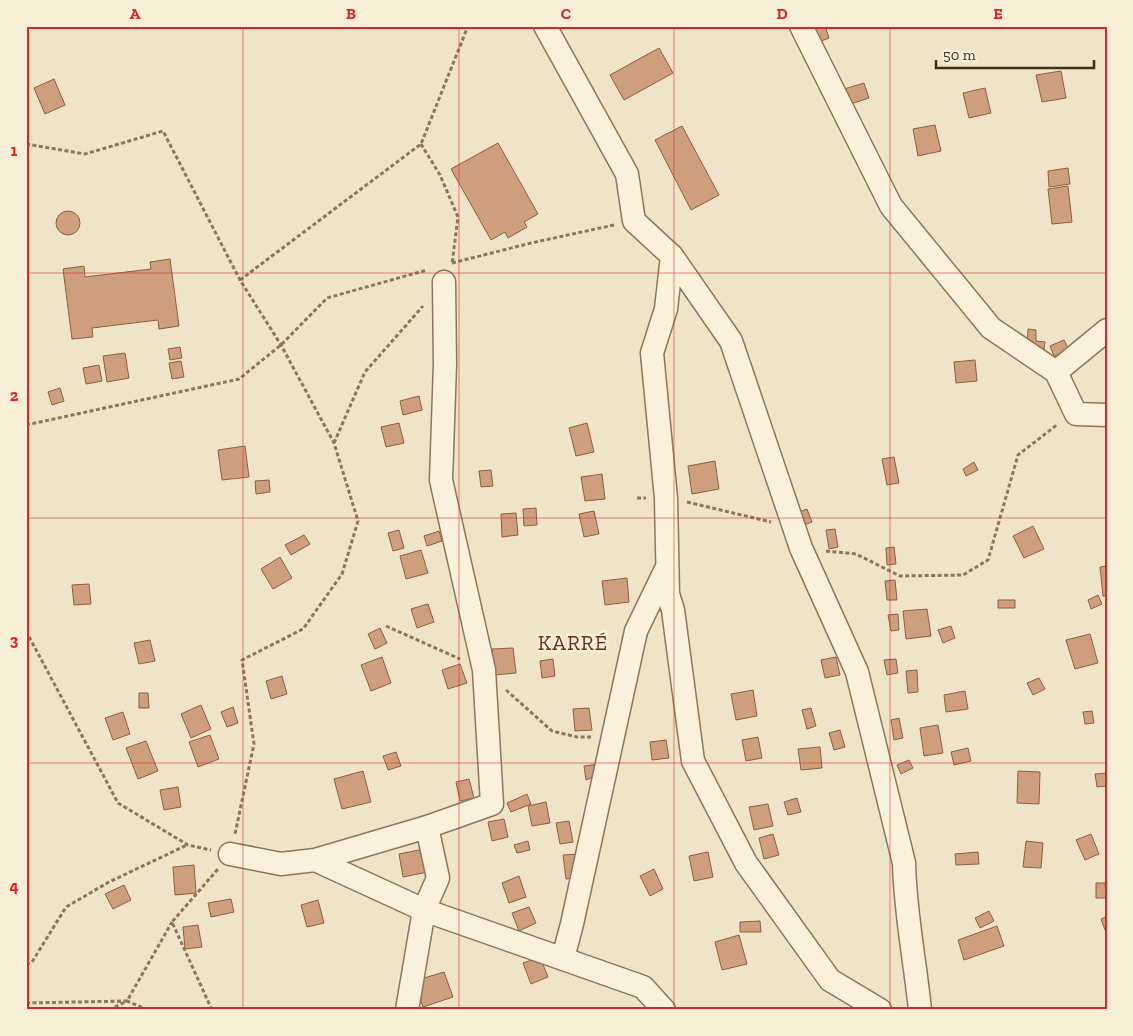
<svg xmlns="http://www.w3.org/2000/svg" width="1133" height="1036" viewBox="0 0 1133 1036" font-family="'Zilla Slab',serif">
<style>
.building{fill:#cf9f7d;stroke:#8d5f41}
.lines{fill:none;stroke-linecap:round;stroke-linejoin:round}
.minor-casing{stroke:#8d765c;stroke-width:25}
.path{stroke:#8d765c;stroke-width:3;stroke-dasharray:4 2.5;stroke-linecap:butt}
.minor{stroke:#faf1dc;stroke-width:22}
.grid{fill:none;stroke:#d62828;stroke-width:1;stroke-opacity:0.55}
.labels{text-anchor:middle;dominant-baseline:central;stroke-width:5;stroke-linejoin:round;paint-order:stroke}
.neighbourhood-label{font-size:21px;letter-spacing:1px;fill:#6b2e1e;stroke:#f7eed8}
.neatline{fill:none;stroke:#d62828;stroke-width:2}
.grid-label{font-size:16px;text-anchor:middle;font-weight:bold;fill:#d62828}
</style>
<rect width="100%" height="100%" fill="#f0e4c8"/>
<path class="building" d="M825,26L829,38L819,42L814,29Z
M659,48L673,73L624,100L610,75Z
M1061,71L1066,98L1042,102L1036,75Z
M54,79L65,105L45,114L34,88Z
M864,83L869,98L848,105L844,89Z
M985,88L991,113L969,118L963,93Z
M935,125L941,151L918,156L913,129Z
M682,126L719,195L691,210L655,140Z
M498,143L538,214L524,222L527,227L508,238L505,232L491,240L451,169Z
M1068,168L1070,184L1049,187L1048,171Z
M1068,186L1072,222L1052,224L1048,189Z
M56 223a12 12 0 1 1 24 0a12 12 0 1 1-24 0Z
M170,259L179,326L159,329L158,320L92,328L93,337L72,339L63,269L84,266L85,277L151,269L150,262Z
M1028,329L1036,330V341L1045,342L1044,350L1027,349Z
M1064,340L1069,350L1054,356L1050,346Z
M180,347L182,358L170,360L168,349Z
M125,353L129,378L107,382L103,356Z
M975,360L977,381L956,383L954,362Z
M181,361L184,377L172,379L169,363Z
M99,365L102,381L86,384L83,368Z
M60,388L64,401L52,405L48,392Z
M419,396L422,410L403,415L400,401Z
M399,423L404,443L386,447L381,427Z
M587,423L594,452L576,456L569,428Z
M245,446L249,477L222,480L218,450Z
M894,457L899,483L887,485L882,459Z
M715,461L719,489L692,494L688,466Z
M974,462L978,470L966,476L963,469Z
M491,470L493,486L481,487L479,471Z
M602,474L605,499L585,501L581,477Z
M269,480L270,492L256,494L255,481Z
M536,508L537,525L524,526L523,509Z
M807,509L812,522L804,525L799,512Z
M594,511L599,534L584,537L579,514Z
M516,513L518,535L502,537L501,514Z
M1033,526L1044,549L1024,558L1013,536Z
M835,529L838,547L829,549L826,530Z
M399,530L404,548L393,551L388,533Z
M439,531L442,541L427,546L424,536Z
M304,535L310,544L291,555L285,545Z
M894,547L896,564L887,565L886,548Z
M421,550L428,573L406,579L400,556Z
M280,557L292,578L273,589L261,569Z
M1107,566V596H1103L1100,567Z
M627,578L629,602L605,605L602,581Z
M895,580L897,600H887L885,581Z
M89,584L91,604L74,605L72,585Z
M1098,595L1102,604L1091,609L1088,600Z
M998,600H1015V608H998Z
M428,604L434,622L417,628L411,609Z
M927,609L931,636L906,639L903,611Z
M898,614L899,630L891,631L888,615Z
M951,626L955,638L943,643L938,630Z
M380,628L387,643L375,649L368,634Z
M1090,634L1098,663L1075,669L1066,640Z
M150,640L155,661L139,664L134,643Z
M513,648L516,673L495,675L492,649Z
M382,657L391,683L371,691L361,665Z
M836,657L840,675L825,678L821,660Z
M553,659L555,676L542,678L540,661Z
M896,659L898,673L887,675L884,660Z
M460,664L467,683L448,689L442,670Z
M917,670L918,692L908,693L906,671Z
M282,676L287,694L271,699L266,681Z
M1039,678L1045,689L1033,695L1027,683Z
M753,690L757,716L736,720L731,694Z
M965,691L968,709L946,712L944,695Z
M139,693H148L149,708H139Z
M201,705L211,729L191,738L181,714Z
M233,707L238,723L227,727L221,712Z
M589,708L592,730L575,731L573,709Z
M811,708L816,726L807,729L802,710Z
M1092,711L1094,723L1085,724L1083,712Z
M123,712L130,734L113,740L105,718Z
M899,718L903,738L894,740L891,720Z
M938,725L943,753L924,756L920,728Z
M840,730L845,747L834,750L829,733Z
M210,735L219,759L198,767L189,742Z
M758,737L762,758L746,761L742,740Z
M666,740L669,758L652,760L650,742Z
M146,741L158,771L138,779L126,748Z
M820,747L822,768L801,770L798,749Z
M968,748L971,761L954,765L951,752Z
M396,752L401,766L388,770L383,756Z
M909,760L913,768L901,774L897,765Z
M598,764L599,775L586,780L584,766Z
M363,771L371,802L342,809L334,779Z
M1018,771L1040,772L1039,804L1017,803Z
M1107,773V786L1097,787L1095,774Z
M469,779L474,798L460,801L456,782Z
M178,787L181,807L164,810L160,790Z
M527,794L531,804L511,812L507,803Z
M797,798L801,812L788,815L784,802Z
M546,802L550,823L532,826L528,806Z
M768,804L773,826L754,830L749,807Z
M504,819L508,837L492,841L488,822Z
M569,821L573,842L560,844L556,823Z
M773,834L779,855L764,859L759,838Z
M1091,834L1099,854L1085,860L1076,840Z
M528,841L530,850L517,853L514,845Z
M1026,841L1043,843L1041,868L1023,867Z
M424,849L428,872L403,877L399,854Z
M708,852L713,877L694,881L689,856Z
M978,852L979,864L956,865L955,854Z
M580,854L582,877L566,879L563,855Z
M194,865L196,893L175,895L173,867Z
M654,869L663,889L650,896L640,876Z
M519,876L526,897L509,903L502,883Z
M1096,883H1105L1106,898H1096Z
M124,885L131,900L113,909L105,894Z
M231,899L234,912L211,917L208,903Z
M318,900L324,923L307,927L301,905Z
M529,907L536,923L519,931L512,913Z
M989,911L994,921L980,928L975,918Z
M1107,916V929L1105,930L1101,919Z
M760,921L761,932H740V922Z
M198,925L202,947L185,949L183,927Z
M997,926L1004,946L964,960L958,940Z
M739,935L747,964L722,970L715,942Z
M540,957L548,977L531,984L523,963Z
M444,972L453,997L423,1007L414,981Z"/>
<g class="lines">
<defs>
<path id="minor" d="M545,26L627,174L634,221L672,256L731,341L801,548L857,672L904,863C905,912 915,961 920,1010
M801,26L891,206L991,328L1056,372L1107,330
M672,256L666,309L652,353L666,498L668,594L673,610L693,761L746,863L830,980L880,1010
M1056,372L1076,414L1107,415
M230,854L281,864L315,860L424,910L643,987L664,1010
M315,860L427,827L492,804L484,670L441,480L445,364L444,282
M563,958L572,924L636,631L666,569
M407,1010L424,910L438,878L427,827"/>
</defs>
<use href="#minor" class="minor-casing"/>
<path class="path" d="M26,144L85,154L163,131L240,280L281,345L334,443L358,521L342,574L303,629L242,660L254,744L235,834
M421,144L440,175L458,217L452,264
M452,263L531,243L614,225
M240,280L421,144L468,26
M26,425L239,379L281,345L327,298L427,270
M334,443L365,372L423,306
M637,498H646
M687,502L771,522
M826,551L856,554L900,576L963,575L988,560L1018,455L1058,424
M386,626L460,659
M26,631L118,803L188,845L211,850
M506,690L552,731L577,737H591
M26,964L32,962L66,907L109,882L187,845
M26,1003L127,1001L172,922
M109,1010L127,1001L148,1010
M212,1010L172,922L218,869"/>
<use href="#minor" class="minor"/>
</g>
<path class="grid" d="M243,26V1010M459,26V1010M674,26V1010M890,26V1010M26,273H1107M26,518H1107M26,763H1107"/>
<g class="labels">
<g class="neighbourhood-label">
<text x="573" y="642">KARRÉ</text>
</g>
</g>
<rect width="1133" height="1036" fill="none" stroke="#f7eed8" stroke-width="55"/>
<path d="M936 60v8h158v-8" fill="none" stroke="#3d2e20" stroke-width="2.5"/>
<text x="943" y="60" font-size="15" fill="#3d2e20" stroke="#f7eed8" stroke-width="4" paint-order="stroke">50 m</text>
<rect x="28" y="28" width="1078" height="980" class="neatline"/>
<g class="grid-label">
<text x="135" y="19">A</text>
<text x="351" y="19">B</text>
<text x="566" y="19">C</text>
<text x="782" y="19">D</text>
<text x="998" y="19">E</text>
<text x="14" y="156">1</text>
<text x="14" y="401">2</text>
<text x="14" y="646">3</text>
<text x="14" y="892">4</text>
</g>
</svg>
